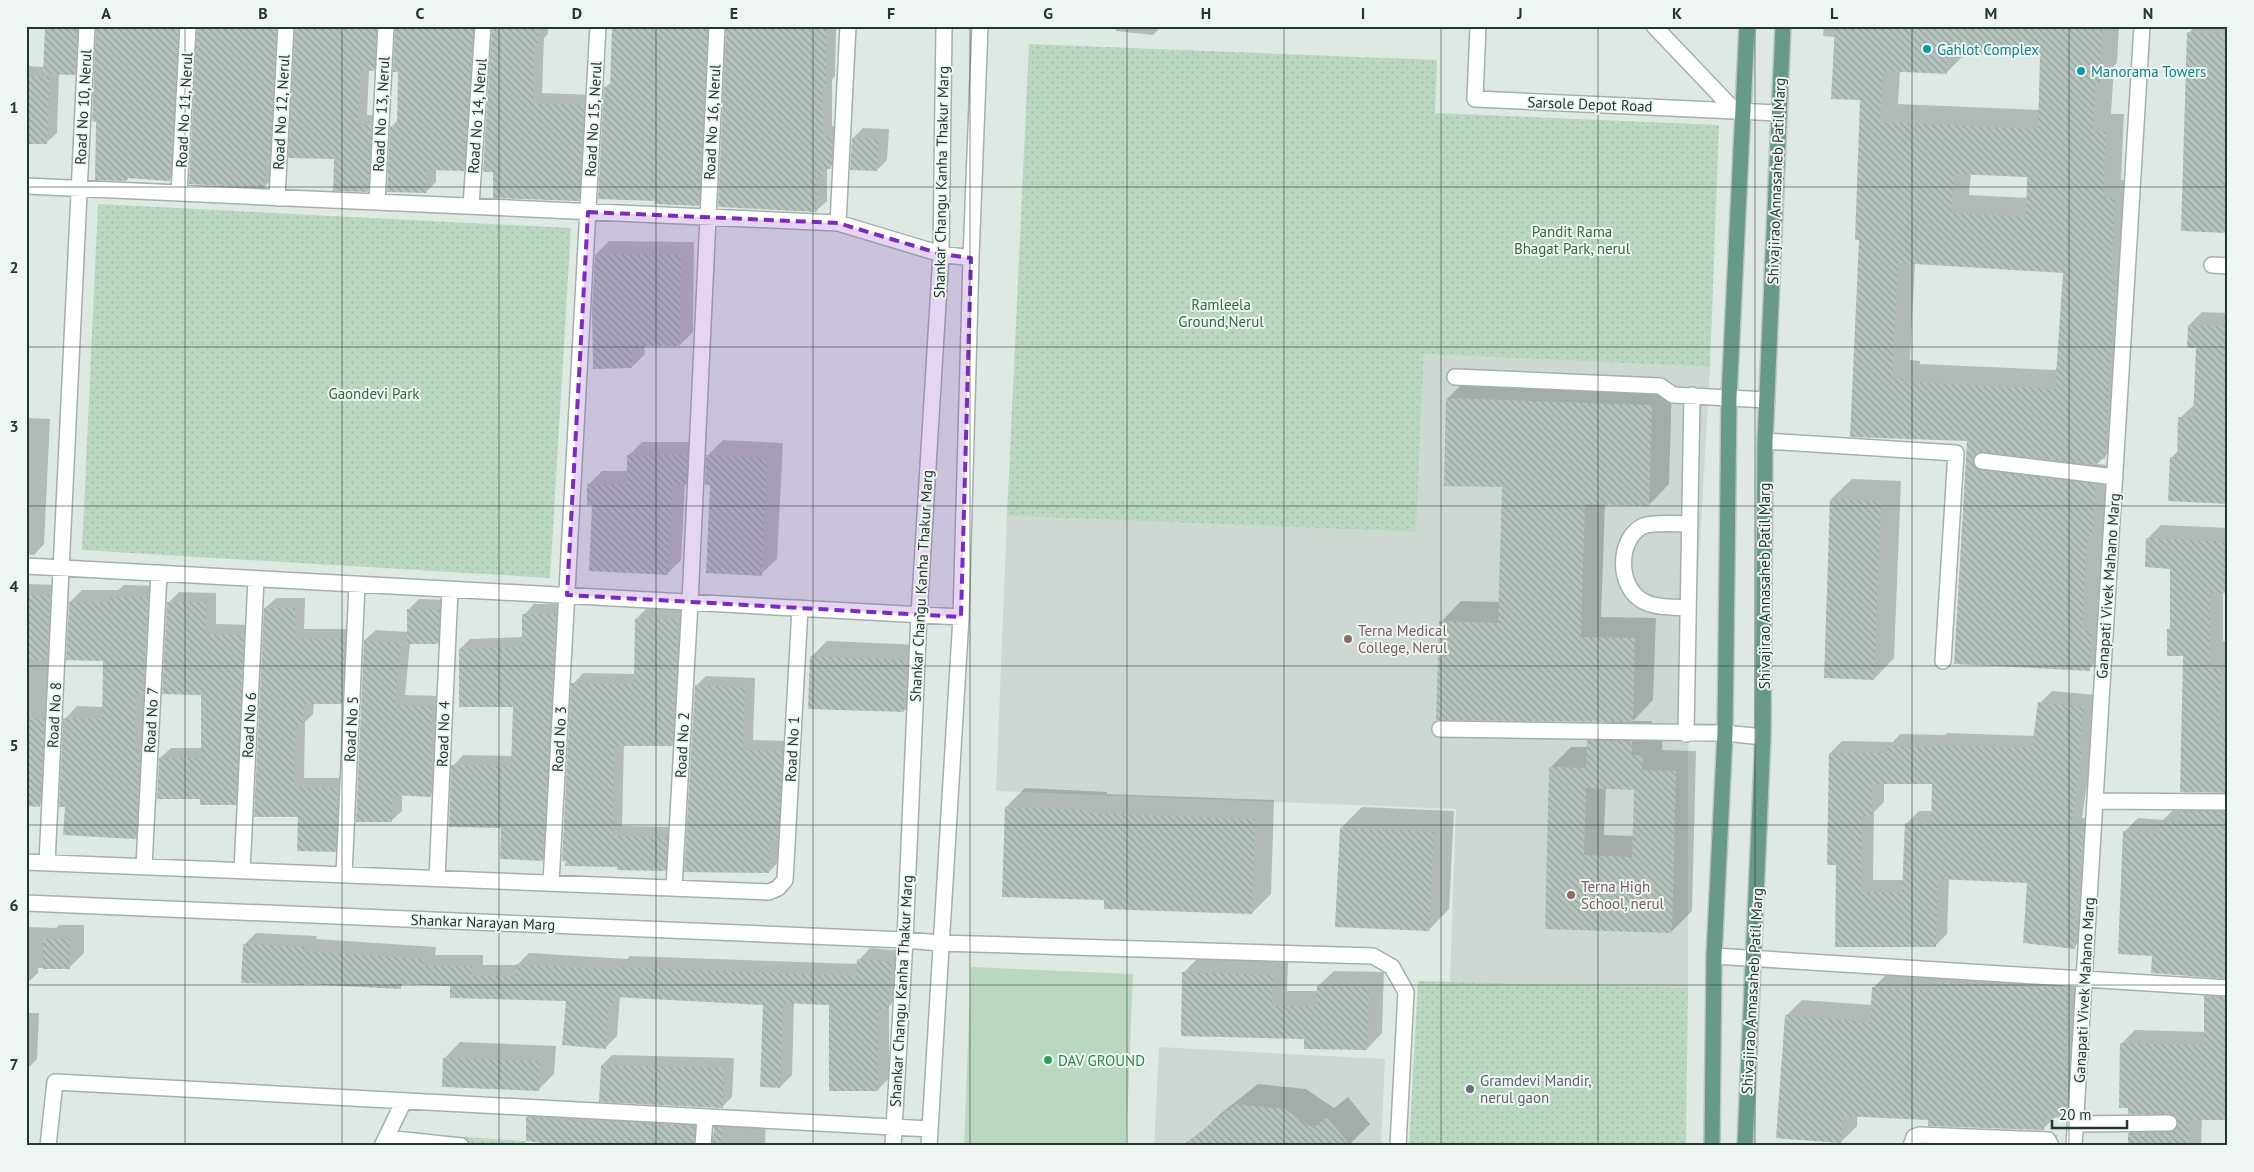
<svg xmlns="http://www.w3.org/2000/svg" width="2254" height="1172" viewBox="0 0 2254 1172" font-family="'PT Sans',sans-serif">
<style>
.built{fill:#ced8d3}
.green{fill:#bad8c0}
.park{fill:url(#park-dots)}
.shadow{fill:#0003;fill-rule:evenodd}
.building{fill:url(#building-back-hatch);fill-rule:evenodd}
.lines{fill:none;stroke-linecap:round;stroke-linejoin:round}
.minor-casing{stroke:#a3b0aa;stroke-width:18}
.major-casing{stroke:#bdc3c1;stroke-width:18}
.minor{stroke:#fff;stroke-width:15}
.major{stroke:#689a8a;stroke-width:15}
.marked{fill:#7b2cbf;fill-opacity:0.2;stroke:#7b2cbf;stroke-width:4;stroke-dasharray:10 6;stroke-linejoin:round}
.grid{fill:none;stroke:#223730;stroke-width:1;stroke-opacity:0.55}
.culture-dot{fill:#0f9aa8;stroke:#eff6f2;stroke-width:2}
.education-dot{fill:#8d6e63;stroke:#eff6f2;stroke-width:2}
.leisure-dot{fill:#2e9e5b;stroke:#eff6f2;stroke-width:2}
.worship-dot{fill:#6b7280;stroke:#eff6f2;stroke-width:2}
.labels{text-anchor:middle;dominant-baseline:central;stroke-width:4;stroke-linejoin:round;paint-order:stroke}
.culture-label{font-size:15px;fill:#0d838f;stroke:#eff6f2;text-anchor:start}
.street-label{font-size:15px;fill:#223730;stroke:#eff6f2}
.park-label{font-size:15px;fill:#306a43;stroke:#eff6f2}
.education-label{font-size:15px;fill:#785e54;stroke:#eff6f2;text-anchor:start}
.leisure-label{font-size:15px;fill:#27864d;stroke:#eff6f2;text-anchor:start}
.worship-label{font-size:15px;fill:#5b616d;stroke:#eff6f2;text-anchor:start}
.neatline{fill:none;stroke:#223730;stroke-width:2}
.grid-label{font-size:16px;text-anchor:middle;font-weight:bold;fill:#223730}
</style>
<defs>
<pattern id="park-dots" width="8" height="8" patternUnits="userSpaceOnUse" patternTransform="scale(1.25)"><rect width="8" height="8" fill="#bad8c0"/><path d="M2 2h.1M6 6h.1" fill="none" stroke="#a0baa5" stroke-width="1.8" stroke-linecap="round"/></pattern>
<pattern id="building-back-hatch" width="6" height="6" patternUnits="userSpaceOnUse" patternTransform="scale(1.25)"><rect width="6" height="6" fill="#b5c3bd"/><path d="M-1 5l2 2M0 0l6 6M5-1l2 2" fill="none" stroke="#939f9a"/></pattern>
</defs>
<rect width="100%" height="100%" fill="#dfe9e4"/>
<path class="built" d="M1424,354L1710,367L1688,754V988L1450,982L1456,809L996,791L1007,516L1416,532Z
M1159,1047L1385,1059L1381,1146H1154Z"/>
<path class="green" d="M971,967L1133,974L1126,1146H964Z"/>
<path class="park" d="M1029,44L1437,60L1435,113L1719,125L1710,367L1424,354L1416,532L1007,516Z
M98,204L571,228L550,578L82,550Z
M1418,981L1688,988L1686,1146H1409Z
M393,1132L526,1141V1146H393Z"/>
<path class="shadow" d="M46,26H88L85,64L75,74H59L57,133L46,143L26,142V66L44,67Z
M97,26H188L180,169L170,179L129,177L127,180Z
M199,26H286L275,176L265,186Z
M297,26H386L384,59L374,70H369L367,115L381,116L378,180L368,190L335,158Z
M396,26H483L474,160L463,170L436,169V182L426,192L391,127L398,120L400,71Z
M494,26H548V34L544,38L542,93L594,95L589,190L578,200Z
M613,26H717L709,194L699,205L605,88L611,82Z
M728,26H836L835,76L832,80V126L843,127L841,157L827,170V201L816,211Z
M1116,26H1162L1153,35L1116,31Z
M1824,26H2119L2117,63L2114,66L2111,114H2124L2121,180H2133L2123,439L2097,464L2114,466L2108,651L2089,669L1955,662L1969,440L1851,436L1860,239L1862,99L1836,37L1823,36ZM1965,52L2041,55L2040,110L1898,104L1900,70L1946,73L1964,55ZM1971,174L2029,176L2028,198L1969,195ZM1915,263L2064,271L2057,370L1920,364V361L1910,360Z
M2195,26H2228V232L2189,33Z
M863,128L889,129L887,160L877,170L853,138Z
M609,241L694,242L693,332L680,345H644L645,354L632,367L596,254Z
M2202,312L2228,313V503L2171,458L2178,451L2180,418L2194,405L2198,347L2189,325Z
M1468,378L1672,384L1669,484L1649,505L1605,504L1601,617L1656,618L1653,700L1633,721H1652V734L1663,735L1662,750L1696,751L1692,911L1671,932L1546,928L1551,767L1571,747H1588V741L1608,721L1441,622L1461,601L1500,602L1503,486L1447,399ZM1606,787L1635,788L1634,836L1604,835Z
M26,418L50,419L44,544L34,555L26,554Z
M723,440L783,443L777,559L761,574L712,484L707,456Z
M642,442H701L700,470L685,484L681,560L667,574L593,504L588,485L602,471H628V456Z
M1852,479L1901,481L1894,658L1874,679L1831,499Z
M2161,525L2228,528V592H2223V641H2228V791L2185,655L2169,629L2171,626V567L2148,538Z
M26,584L60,585L50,795L40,805H26Z
M124,585L160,586L148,826L136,838L66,806L65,719L77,706L104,707V659L70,602L82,590H118Z
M179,592L216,593V624L254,625L246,794L235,804L202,798L160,758L171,748H202L203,693L168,603Z
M276,598H305L304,629H355L352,692L342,703H314L313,714L305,722L304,778H348L346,840L335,850L299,816H255L265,608Z
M419,599L450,600L448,632L438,643H410L405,695L442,696L441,785L431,795L402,794V811L391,821L365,640L376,630L408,632V610Z
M534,604H566L553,849L542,859L502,826L453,766L463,755L512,756L514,705L460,649L470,639L524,637V615Z
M646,609H688L682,735L672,745H624L622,826L677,827L675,860L665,870L618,869L573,684L583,673L635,674L636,619Z
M827,641L922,645L919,695L904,711L811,657Z
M706,676L755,678L753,740L793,741L788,828L780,836L779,861L769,872L696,686Z
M2052,691L2096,695L2091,738H2094L2082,818L2095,819L2086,935L2074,947L2028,882L1949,878L1947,934L1935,946L1836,945L1837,864L1830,753L1842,741L1893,742L1900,734L1945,735L1947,733L2035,736L2040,703ZM1884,783H1933L1932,811H1919L1907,823L1904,880H1873L1874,812L1884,802Z
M1025,788L1107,792V794L1274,800L1271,894L1252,913L1105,899L1006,807Z
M2228,798V977L2153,955L2124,832L2138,818L2163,820L2174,809Z
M1362,807L1454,811L1449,909L1429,930L1341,828Z
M59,925H84V953L69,968H38V973L26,984V927L56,928Z
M256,933L317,936L316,939L436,947L435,955H483V965H517L529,953L627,959L630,956L858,964L859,960L870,948L903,951L899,996L889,1006V1078L878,1090L830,1004L794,1002L792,1075L780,1087L764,1004L620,996L617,1036L605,1048L567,1000L451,985L404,983L400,987L244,945Z
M1199,957L1288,959L1287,991H1318V986L1334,971L1384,972L1382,1033L1367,1049L1305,1038L1183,973Z
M1889,972L2084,973L2082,1101L2066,1117L2056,1116L2043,1129L1930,1118L1857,1116V1126L1841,1142L1786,1016L1802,1000L1872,1005L1873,988Z
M2218,983L2228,984V1119H2202L2201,1146H2129V1133L2142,1120H2177L2121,1044L2135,1030L2206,1032L2205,996Z
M26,1013H39L37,1059L26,1070Z
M460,1042L556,1046L554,1074L539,1089L445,1058Z
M612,1055L734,1058L732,1097L722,1107L602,1065Z
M1258,1084L1306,1089L1334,1108L1348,1097L1370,1124L1348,1146L1199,1135L1220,1114Z
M542,1102L710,1111L709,1134L714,1137L715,1127L730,1112L766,1116L765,1146H575L527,1117Z
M1944,1130L2057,1135L2056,1146H1929Z"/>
<path class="building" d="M45,26H78L75,75L43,74Z
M96,26H179L170,181L127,178V181L95,180L96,122L92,121Z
M197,26H277L270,157H266L265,188L189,184Z
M295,26H377L374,71L360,70L358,125H372L368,192L333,191L334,159L288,158Z
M395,26H474L464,171L427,170L426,193L387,192L390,126H397L398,72H393Z
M492,26H538V45H534L533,103L584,105L579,201L493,198V172H483Z
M612,26H708L699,206L654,204V201L598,199L604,87H610Z
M726,26H819V28H826V88H822L823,136L833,137L831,169L823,168V176H818L817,212L718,207Z
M1835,26H2058V28L2102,30L2100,83H2096L2093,131L2106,132L2103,198H2115L2111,281L2115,282L2105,459L2098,458L2097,465L1983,452L1975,455L1973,460L1976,468L1981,470L2096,484L2093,536H2087L2082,630L2092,631L2090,671L1954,664L1967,441L1850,437L1859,240H1855L1860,100L1831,99ZM1948,52L2040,56L2038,129L1880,122L1883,71L1947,74ZM1954,174L2027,177L2026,217L1951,213ZM1898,263L2063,273L2055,389L1902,382L1903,379L1892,378Z
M2187,32L2228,34V233L2181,231Z
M26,76L50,77L47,144H26Z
M852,138L879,139L877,171L850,170Z
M595,254L681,255L680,346H632V368L593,369L592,310Z
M2188,325L2228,326V504L2168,501L2170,457H2177L2178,417L2193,418L2196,348H2187Z
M1446,398L1652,405L1649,506L1585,504L1581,637L1635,638L1633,722L1436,720L1439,621L1498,623L1502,487L1444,486Z
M627,455H687L686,485H672L668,575L589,571L592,505H587V484H627Z
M706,455L767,458L762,576L706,573L710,485H705Z
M1830,499L1881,501L1874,680L1824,678Z
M2146,538L2228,542V593H2210V668L2221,669L2219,734H2228V793L2180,792L2183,656H2167V629H2170V569L2145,567Z
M26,595H50L47,660H26Z
M110,597H148L143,694H135V751H138V757H140L136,839L63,835L65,807H59L63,718L102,719L103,661L66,660L69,602H110Z
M167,602H206V634L244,635L236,805H200V799H157L159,758H201V695L162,694Z
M264,608H295V639H345L342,704H304L303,726H295L294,787L338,788L336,852L297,851L298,817H254Z
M407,609L440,610L438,644H407Z
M522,614H556L543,861L500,859L501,828L449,827L451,765L511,766L513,707H459V649L522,647Z
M635,619H678L673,746H614L613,836L667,837L666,871L617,870V867L565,866L566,861H562L571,683L634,684Z
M364,640L401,643L395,705L432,706L431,797L392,795V822H356Z
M810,656L906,660L904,712L808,709Z
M695,685L745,688L743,750L783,751L778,840H770L769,873L684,872Z
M2038,702L2084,707L2079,750H2082L2071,830L2084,831L2074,921H2078L2075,949L2023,943L2027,883L1938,879L1936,947H1835L1836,865H1827L1829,753H1887V746L1933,747L1934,745L2032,748ZM1872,784H1932L1931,824L1905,823L1902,892H1861L1862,816H1872Z
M26,718H45L40,807L26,806Z
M1587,740L1632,741V755H1643L1642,770L1676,771L1672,933L1545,929L1549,767L1586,768ZM1586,788L1634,790L1632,857L1584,855Z
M1005,807L1088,810V813L1255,819L1252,914L1104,909V900L1002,897Z
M2179,811H2228V979L2151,973L2152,956L2118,954L2123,831L2159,833L2160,821L2178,822Z
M1340,828L1434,832L1429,931L1335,927Z
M43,939H70V969H43Z
M243,944L305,947V951L424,959V966H472V976H516V964L617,970V967L856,976L857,959L892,962L888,1009H878V1091H829V1005L783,1003L780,1088L760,1087L763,1005L614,997L613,1005H609L606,1049L562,1045L566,1001L450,998V986L401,984V989L304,984V985L241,983Z
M1182,972L1273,975L1272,1006H1316L1317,986L1369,987L1367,1050L1304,1049V1039L1181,1036Z
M1938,982L2069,988L2065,1062L2069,1063L2066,1118L2044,1117V1130L1928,1126V1120L1843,1116L1841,1143L1776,1138L1785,1015L1870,1022L1872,987L1938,990Z
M2204,996L2228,997V1120H2189V1146H2128V1133L2170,1132L2177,1128L2178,1122L2177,1118L2169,1114H2128V1108H2119L2120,1043L2204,1045Z
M443,1058L540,1061L539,1091L442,1087Z
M601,1065L724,1068L723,1108L599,1102Z
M1236,1104L1285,1109L1313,1128L1327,1117L1351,1146H1182Z
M526,1117L589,1122V1120L695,1126L694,1146H565L526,1141Z
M714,1127H722L721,1146H712Z"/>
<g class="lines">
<defs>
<path id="minor" d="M1478,26L1475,99L1778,113
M1654,26L1734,110
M26,186L838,223L941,254L971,258
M179,193L188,26
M277,198L286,26
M377,202L386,26
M471,206L483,26
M838,223L848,26
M2212,265L2228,266
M1455,377L1660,386L1673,395L1767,400
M1765,441L1956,453L1943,661
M1982,461L2115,477
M26,566L961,617
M1688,608C1673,607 1656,608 1643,601C1617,587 1617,539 1643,526C1653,522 1678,524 1690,524
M1440,729L1725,733L1763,737
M1686,734L1692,395
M2095,801L2228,802
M26,862L769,892L778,888L785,880L800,608
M47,863L87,26
M144,866L159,573
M242,871L256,579
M344,875L357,584
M437,878L450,589
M551,883L598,26
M674,887L690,602L717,26
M26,903L905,940L940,943L1373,956L1392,967L1406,992L1398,1146
M1714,956L2228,988
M2075,1124L2169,1123
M386,1138L461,1146
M48,1146L55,1082L930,1129
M382,1146L404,1101
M703,1146L705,1117
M893,1146L905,940L919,614L941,254L944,26
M929,1146L961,617L971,258L980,26
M1911,1146L1914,1137L1919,1135L2048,1140L2051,1146
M2074,1146L2142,26"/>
<path id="major" d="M1712,1146L1714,956L1725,733L1729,398L1747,26
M1745,1146L1763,737L1765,441L1783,26"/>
</defs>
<use href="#minor" class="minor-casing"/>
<use href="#major" class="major-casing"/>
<use href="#minor" class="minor"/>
<use href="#major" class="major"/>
</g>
<path class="marked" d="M588,212L838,223L941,254L971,258L961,617L567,595Z"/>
<path class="grid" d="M185,26V1146M342,26V1146M499,26V1146M656,26V1146M813,26V1146M970,26V1146M1127,26V1146M1284,26V1146M1441,26V1146M1598,26V1146M1755,26V1146M1912,26V1146M2069,26V1146M26,187H2228M26,347H2228M26,506H2228M26,666H2228M26,825H2228M26,985H2228"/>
<g class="culture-dot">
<circle cx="1927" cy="49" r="5"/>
<circle cx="2081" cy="71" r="5"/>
</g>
<g class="education-dot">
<circle cx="1348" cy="639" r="5"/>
<circle cx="1571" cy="895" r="5"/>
</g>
<circle class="leisure-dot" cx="1048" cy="1060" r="5"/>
<circle class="worship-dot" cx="1470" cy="1089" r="5"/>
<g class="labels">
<g class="culture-label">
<text x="1937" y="49">Gahlot Complex</text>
<text x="2091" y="71">Manorama Towers</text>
</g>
<g class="street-label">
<text transform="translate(1590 104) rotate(2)">Sarsole Depot Road</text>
<text transform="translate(83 107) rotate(-87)">Road No 10, Nerul</text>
<text transform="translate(184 110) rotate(-87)">Road No 11, Nerul</text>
<text transform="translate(281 112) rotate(-87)">Road No 12, Nerul</text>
<text transform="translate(381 114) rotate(-87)">Road No 13, Nerul</text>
<text transform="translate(477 116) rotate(-86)">Road No 14, Nerul</text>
<text transform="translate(593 119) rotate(-87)">Road No 15, Nerul</text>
<text transform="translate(712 122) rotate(-87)">Road No 16, Nerul</text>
<text transform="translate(1776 181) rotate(-88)">Shivajirao Annasaheb Patil Marg</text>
<text transform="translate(941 182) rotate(-89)">Shankar Changu Kanha Thakur Marg</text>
<text transform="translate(921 586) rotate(-87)">Shankar Changu Kanha Thakur Marg</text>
<text transform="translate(1764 586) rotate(-90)">Shivajirao Annasaheb Patil Marg</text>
<text transform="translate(2108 586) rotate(-86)">Ganapati Vivek Mahano Marg</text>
<text transform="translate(54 715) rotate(-87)">Road No 8</text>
<text transform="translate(151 720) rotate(-87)">Road No 7</text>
<text transform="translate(249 725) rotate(-87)">Road No 6</text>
<text transform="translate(351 729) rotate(-87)">Road No 5</text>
<text transform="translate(443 734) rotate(-88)">Road No 4</text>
<text transform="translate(559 739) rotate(-87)">Road No 3</text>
<text transform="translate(682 745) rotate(-87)">Road No 2</text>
<text transform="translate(792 749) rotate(-87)">Road No 1</text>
<text transform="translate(483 922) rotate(2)">Shankar Narayan Marg</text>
<text transform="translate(2084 990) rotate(-87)">Ganapati Vivek Mahano Marg</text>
<text transform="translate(901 991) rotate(-87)">Shankar Changu Kanha Thakur Marg</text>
<text transform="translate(1752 991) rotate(-87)">Shivajirao Annasaheb Patil Marg</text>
</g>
<g class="park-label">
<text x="1572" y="231">Pandit Rama<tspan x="1572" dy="17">Bhagat Park, nerul</tspan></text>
<text x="1221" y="304">Ramleela<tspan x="1221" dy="17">Ground,Nerul</tspan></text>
<text x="374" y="393">Gaondevi Park</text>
</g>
<g class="education-label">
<text x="1358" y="630">Terna Medical<tspan x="1358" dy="17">College, Nerul</tspan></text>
<text x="1581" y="886">Terna High<tspan x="1581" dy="17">School, nerul</tspan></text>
</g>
<g class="leisure-label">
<text x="1058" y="1060">DAV GROUND</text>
</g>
<g class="worship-label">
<text x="1480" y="1080">Gramdevi Mandir,<tspan x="1480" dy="17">nerul gaon</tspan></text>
</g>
</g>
<rect width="2254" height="1172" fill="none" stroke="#eff6f2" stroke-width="55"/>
<path d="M2052 1120v8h75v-8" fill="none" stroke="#223730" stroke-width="2.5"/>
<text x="2059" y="1120" font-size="15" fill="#223730" stroke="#eff6f2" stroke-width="4" paint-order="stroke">20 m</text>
<rect x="28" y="28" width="2198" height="1116" class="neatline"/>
<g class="grid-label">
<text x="106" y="19">A</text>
<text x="263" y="19">B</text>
<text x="420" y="19">C</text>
<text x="577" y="19">D</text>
<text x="734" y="19">E</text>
<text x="891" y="19">F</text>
<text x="1048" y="19">G</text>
<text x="1206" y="19">H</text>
<text x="1363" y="19">I</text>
<text x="1520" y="19">J</text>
<text x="1677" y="19">K</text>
<text x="1834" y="19">L</text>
<text x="1991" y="19">M</text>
<text x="2148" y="19">N</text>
<text x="14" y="113">1</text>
<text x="14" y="273">2</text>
<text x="14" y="432">3</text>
<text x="14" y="592">4</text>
<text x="14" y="751">5</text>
<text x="14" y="911">6</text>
<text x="14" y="1070">7</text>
</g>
</svg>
